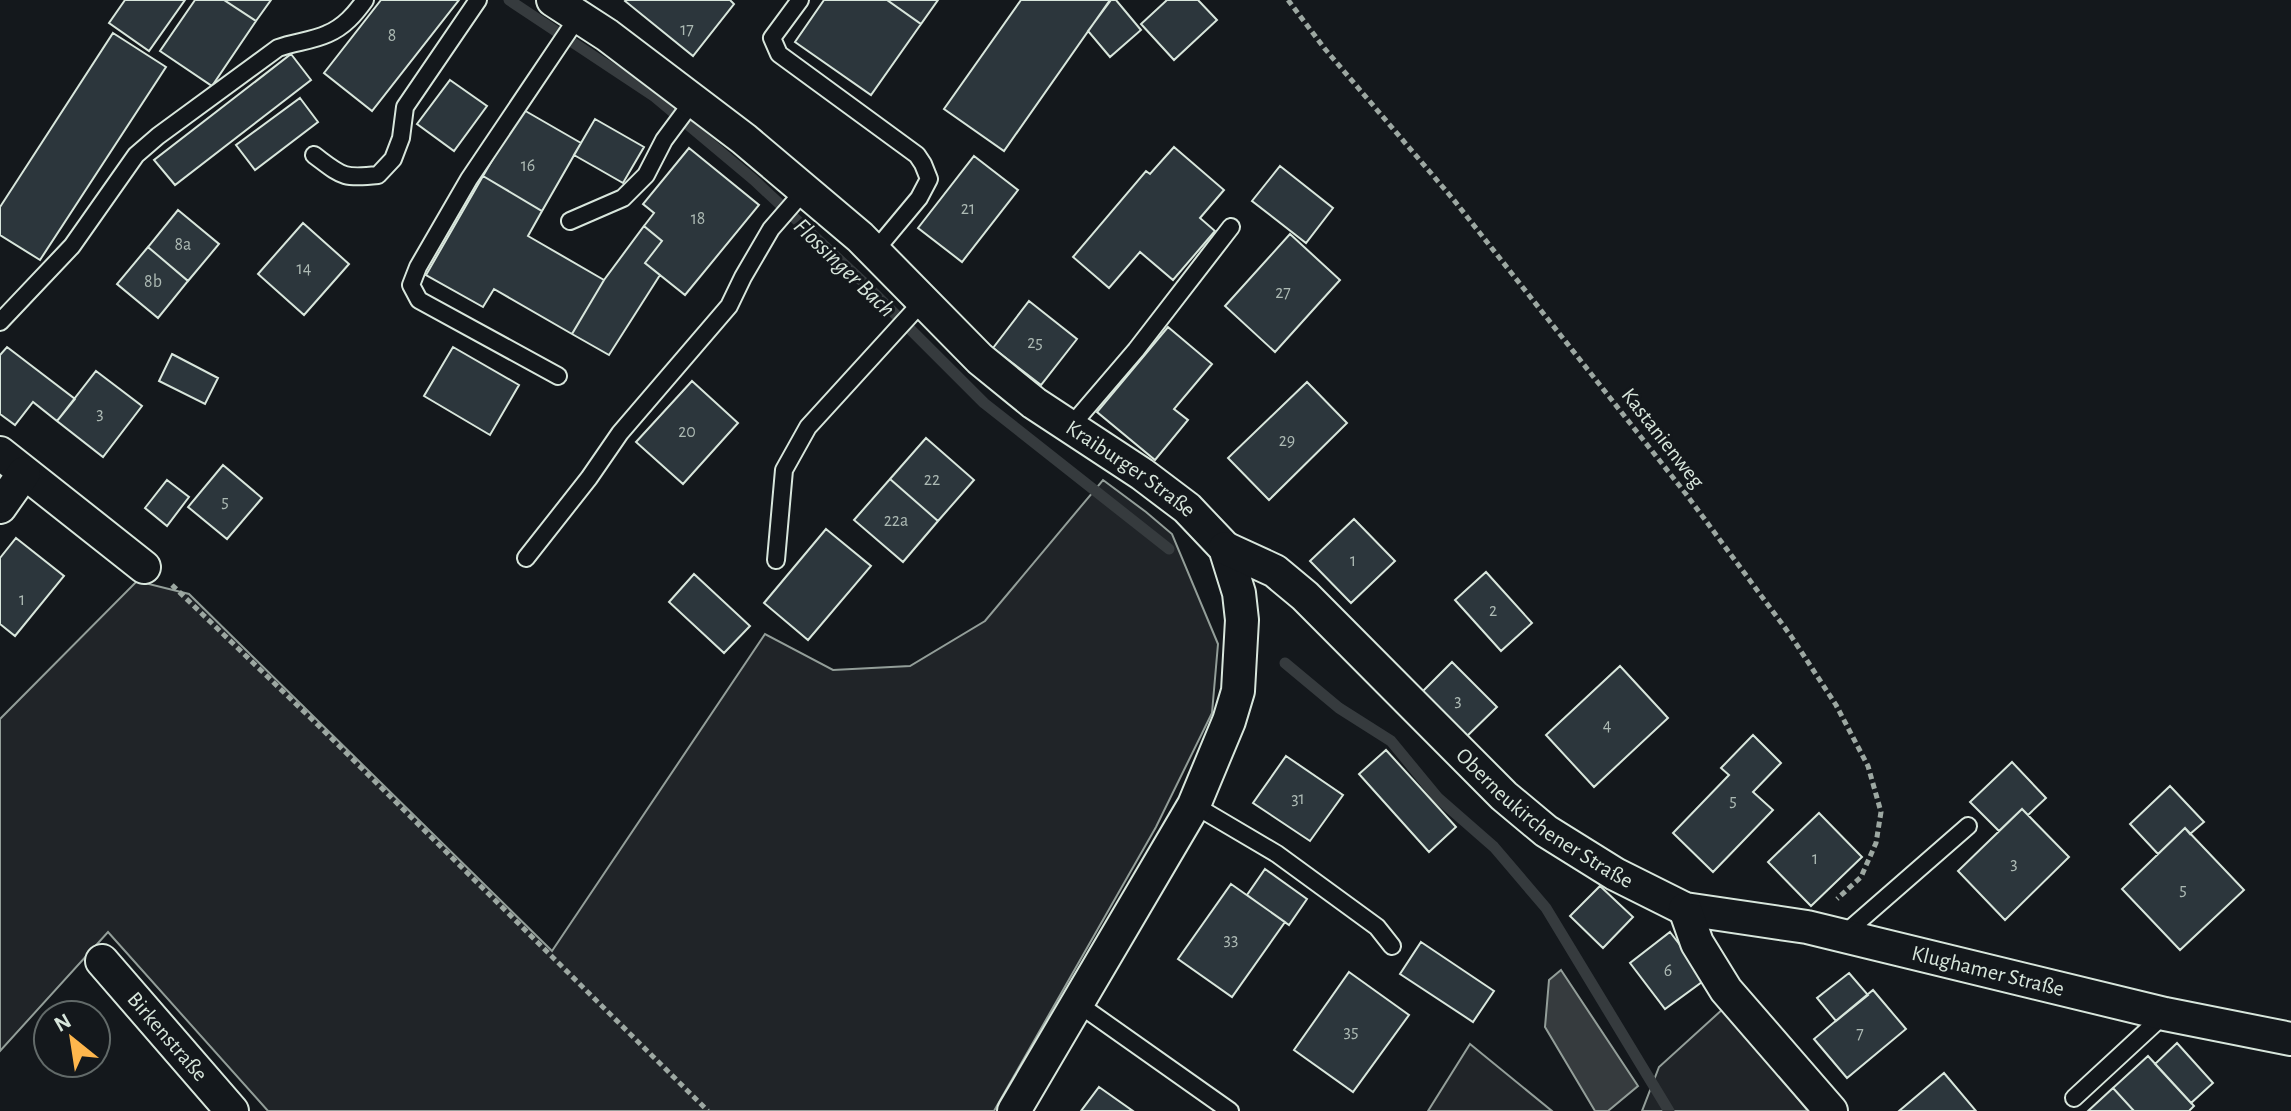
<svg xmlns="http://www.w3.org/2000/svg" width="2291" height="1111" viewBox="0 0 2291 1111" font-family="'Alegreya Sans',sans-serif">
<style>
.green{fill:#202428;stroke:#939e99;stroke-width:2}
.water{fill:#363b3e;stroke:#939e99;stroke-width:2}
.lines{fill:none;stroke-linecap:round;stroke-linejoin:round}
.stream{stroke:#363b3e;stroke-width:11}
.building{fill:#2c363c;stroke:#d8e6dc;stroke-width:2}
.service-casing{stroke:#d8e6dc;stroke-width:20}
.minor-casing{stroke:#d8e6dc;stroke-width:36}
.path{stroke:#9da8a2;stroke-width:5;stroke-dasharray:6 4;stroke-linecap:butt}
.service{stroke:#14181c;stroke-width:16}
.minor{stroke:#14181c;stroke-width:32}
.labels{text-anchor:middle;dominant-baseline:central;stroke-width:6;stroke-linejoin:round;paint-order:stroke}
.number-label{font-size:18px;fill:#adbab4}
.street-label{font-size:22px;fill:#d8e6dc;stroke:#14181c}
.water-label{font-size:24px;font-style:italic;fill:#d8e6dc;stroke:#14181c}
</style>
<rect width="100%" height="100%" fill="#14181c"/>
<path class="green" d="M1103,480L1146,512L1172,534L1218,644L1212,713L1156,827L994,1111H268L108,932L0,1051V719L137,581L189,594L552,951L765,634L833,670L910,666L985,621Z
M1724,1008L1808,1111H1642L1659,1067Z
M1470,1044L1552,1111H1428Z"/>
<path class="water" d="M1561,970L1638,1086L1608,1111H1595L1545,1027L1549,980Z"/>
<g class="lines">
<path class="stream" d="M509,0L655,97L754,180L862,281L984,403L1169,549
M1285,663L1339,708L1391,741L1438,798L1494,847L1546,908L1669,1111"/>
</g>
<path class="building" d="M125,0H185L149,51L109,23Z
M195,0H224L256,21L212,86L160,51Z
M224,0H271L256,21Z
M381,0H459L372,111L324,73Z
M626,0H730L734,4L693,56L625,1Z
M824,0H887L921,24L871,95L795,42Z
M887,0H938L921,24Z
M1021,0H1110L1004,151L944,109Z
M1111,0H1116L1141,30L1110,57L1088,31Z
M1167,0H1198L1217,20L1174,60L1141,24Z
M113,33L166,67L40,260L0,235V207Z
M291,54L311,80L175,185L154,160Z
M450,80L487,106L454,151L417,124Z
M300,98L318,122L255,170L236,145Z
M522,109L581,143L542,211L483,176Z
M595,119L644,147L623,183L574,155Z
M1174,147L1224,190L1200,218L1215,231L1173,280L1140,252L1109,288L1073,257L1146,171L1150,174Z
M689,148L759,205L685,295L645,263L662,241L644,226L654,213L643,204Z
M974,156L1018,190L962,262L918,228Z
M1280,166L1333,208L1306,243L1252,201Z
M483,176L542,211L528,236L604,280L572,334L494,289L483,307L426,275Z
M178,210L219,244L188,281L148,247Z
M303,223L349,264L304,315L258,274Z
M644,226L662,241L645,263L660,275L609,355L572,334L604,280Z
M1290,234L1340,280L1275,352L1225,306Z
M148,247L188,281L158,318L117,284Z
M1029,301L1077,339L1041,385L993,348Z
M1168,327L1212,364L1174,409L1188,420L1155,460L1097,412Z
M7,347L75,399L57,421L33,402L15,425L0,414V355Z
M453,347L519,385L490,435L424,396Z
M172,354L218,378L205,404L159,381Z
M96,371L142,406L103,457L57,421Z
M692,381L738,423L683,484L636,442Z
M1307,382L1347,423L1269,500L1228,458Z
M926,438L974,480L938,521L890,479Z
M223,465L262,498L227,539L188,507Z
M890,479L938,521L903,562L854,520Z
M167,480L189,497L167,526L145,508Z
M1354,519L1395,561L1351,603L1310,561Z
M826,529L871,566L808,640L764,603Z
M16,538L64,576L15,636L0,624V558Z
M1486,572L1532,623L1501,651L1455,600Z
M694,574L750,626L724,653L669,602Z
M1452,662L1497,707L1464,739L1419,695Z
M1620,666L1668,718L1594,787L1546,735Z
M1753,735L1781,763L1753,792L1773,810L1713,872L1673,833L1729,775L1721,768Z
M1386,750L1456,827L1429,852L1359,774Z
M1286,756L1343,795L1310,841L1253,803Z
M2012,762L2046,798L2028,815L2022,809L1999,831L1970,802Z
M2170,786L2204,822L2190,834L2185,828L2158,854L2130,824Z
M2022,809L2069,857L2005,920L1958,871Z
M1819,813L1862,857L1811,906L1768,862Z
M2185,828L2244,890L2180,950L2122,889Z
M1265,869L1307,899L1289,925L1247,895Z
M1231,884L1285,922L1232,997L1178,959Z
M1600,886L1633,917L1603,948L1570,916Z
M1670,932L1706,979L1665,1009L1630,963Z
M1421,942L1494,991L1473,1022L1400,974Z
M1349,972L1409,1015L1353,1092L1294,1050Z
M1849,973L1868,995L1836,1021L1817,998Z
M1873,990L1906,1029L1847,1078L1814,1039Z
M2177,1043L2213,1083L2191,1103L2155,1064Z
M2148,1056L2194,1106L2189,1111H2134L2113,1088Z
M1944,1073L1976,1111H1899Z
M1099,1087L1133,1111H1081Z
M2113,1088L2134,1111H2088Z"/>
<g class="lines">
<defs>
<path id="service" d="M800,0L772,38L779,54L917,155L923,164L929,179L919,198L874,252
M314,155C342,176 342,179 378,175L393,159L401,138L405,107L478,0
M570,221L623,198L646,175L664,140L693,101
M0,322L72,246L136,155L158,136L278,48C294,42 312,41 327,34C344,27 355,14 365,0
M558,376L419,300L411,285L418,267L469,179L578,17
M1070,427L1136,350L1231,227
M526,558L589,478L620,433L729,306L743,277L771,229L804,191
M776,560L784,470L808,427L923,301
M1194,805L1277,854L1377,927L1392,946
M1843,935L1968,826
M1077,1003L1230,1111
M2074,1098L2165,1014"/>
<g id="minor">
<path id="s1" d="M553,0L607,35L744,139L860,237L980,359L1034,403L1142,474L1187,508L1225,548L1239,593L1242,620L1238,691L1229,721L1194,805L1014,1111"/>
<path d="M0,453L144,567"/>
<path d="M0,507L24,473"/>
<path id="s2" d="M1225,548L1275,571L1305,596L1504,796L1546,831L1615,874L1685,909L1807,927L2165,1014L2291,1039"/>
<path d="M1685,909L1697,943L1726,990L1831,1111"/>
<path id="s3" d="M102,961L232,1111"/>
</g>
</defs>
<use href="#service" class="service-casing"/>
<use href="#minor" class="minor-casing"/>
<path class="path" d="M1288,0L1325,49L1453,199L1686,494L1791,636L1836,705L1868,766L1881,812L1876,843L1861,877L1837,899
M172,585L321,728L708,1111"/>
<use href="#service" class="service"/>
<use href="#minor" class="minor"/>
</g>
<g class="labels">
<g class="number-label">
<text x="687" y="30">17</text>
<text x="392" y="36">8</text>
<text x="528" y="166">16</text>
<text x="968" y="209">21</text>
<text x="698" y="219">18</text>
<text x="183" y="245">8a</text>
<text x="304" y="269">14</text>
<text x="153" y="282">8b</text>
<text x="1283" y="293">27</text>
<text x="1035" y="343">25</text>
<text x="100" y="414">3</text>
<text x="687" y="432">20</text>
<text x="1287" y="441">29</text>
<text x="932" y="480">22</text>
<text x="225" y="502">5</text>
<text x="896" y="521">22a</text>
<text x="1353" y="561">1</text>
<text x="22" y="600">1</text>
<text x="1493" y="611">2</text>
<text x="1458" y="701">3</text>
<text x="1607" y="726">4</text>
<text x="1298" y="799">31</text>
<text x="1733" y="801">5</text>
<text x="1815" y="859">1</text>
<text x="2014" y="864">3</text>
<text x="2183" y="890">5</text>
<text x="1231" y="940">33</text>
<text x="1668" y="971">6</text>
<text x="1351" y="1032">35</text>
<text x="1860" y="1034">7</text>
</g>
<g class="street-label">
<text transform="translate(1663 438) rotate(52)">Kastanienweg</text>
<text stroke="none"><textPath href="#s1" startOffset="746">Kraiburger Straße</textPath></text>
<text stroke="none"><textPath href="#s2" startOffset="422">Oberneukirchener Straße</textPath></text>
<text stroke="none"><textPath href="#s2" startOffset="900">Klughamer Straße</textPath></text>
<text stroke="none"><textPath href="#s3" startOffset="100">Birkenstraße</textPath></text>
</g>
<g class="water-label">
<text transform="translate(844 268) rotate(44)">Flossinger Bach</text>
</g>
</g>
<g transform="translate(72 1039) rotate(330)"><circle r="38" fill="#14181c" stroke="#626a69" stroke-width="2"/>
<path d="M0-6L14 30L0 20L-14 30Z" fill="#ffb74d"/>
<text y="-12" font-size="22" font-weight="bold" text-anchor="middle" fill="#d8e6dc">N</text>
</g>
</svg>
